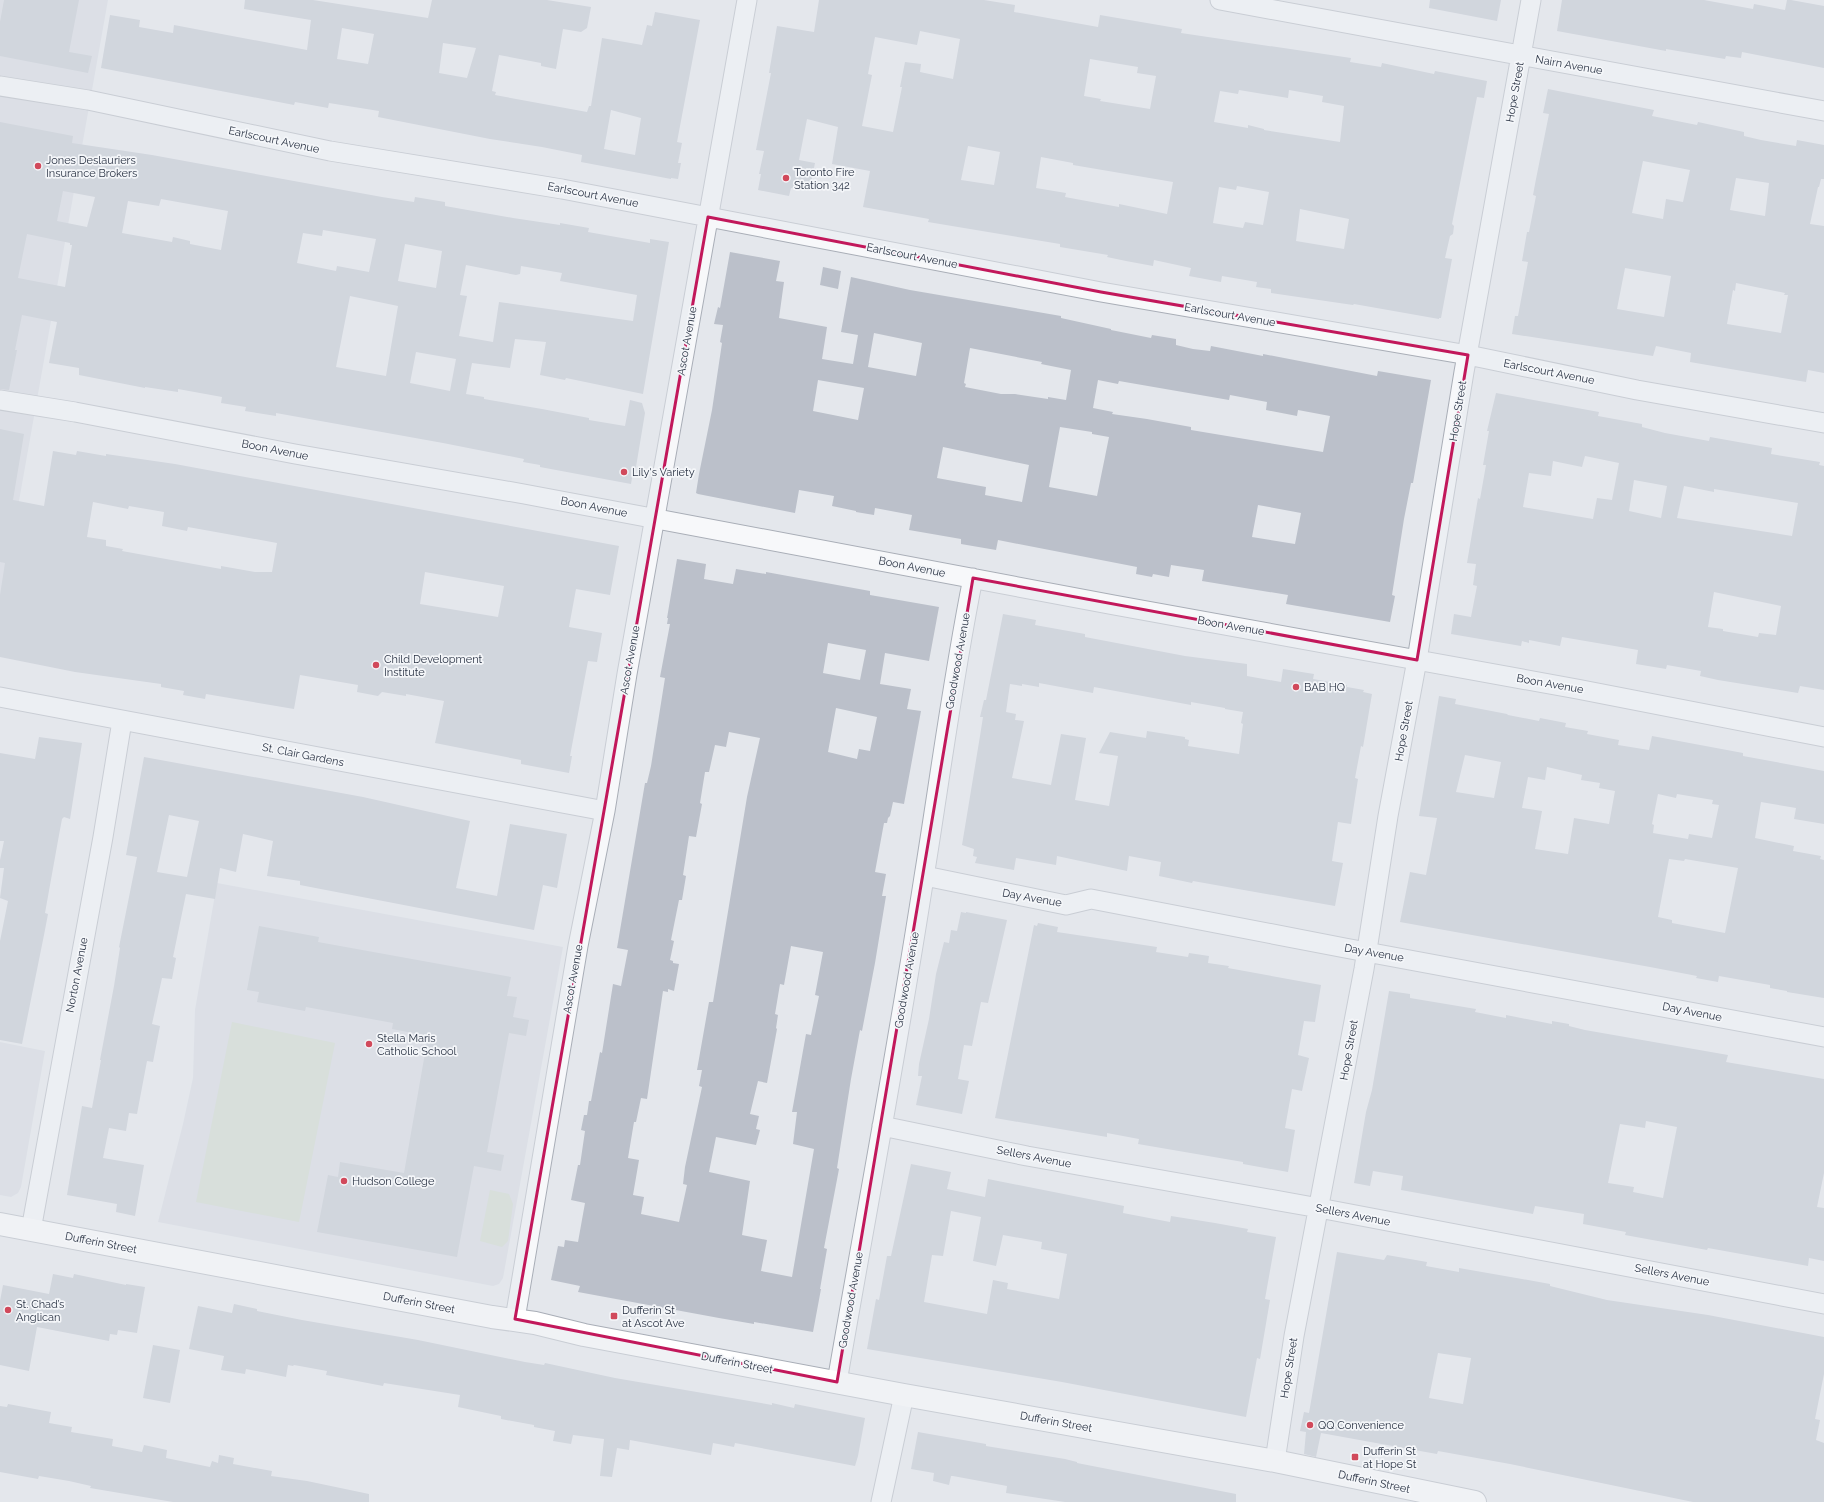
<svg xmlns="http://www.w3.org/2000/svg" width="1824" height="1502" viewBox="0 0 1824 1502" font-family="Raleway,sans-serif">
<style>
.built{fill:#d2d6de}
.green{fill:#c9d6c5}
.building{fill:#bbc0ca;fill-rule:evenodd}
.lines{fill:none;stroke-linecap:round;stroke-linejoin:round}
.street-casing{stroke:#a9aeb7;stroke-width:21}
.secondary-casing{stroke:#a9aeb7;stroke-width:24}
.street{stroke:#f7f8fa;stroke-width:19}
.secondary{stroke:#fff;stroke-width:22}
.marked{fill:none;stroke:#c2185b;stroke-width:3;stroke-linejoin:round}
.poi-dot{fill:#d1495b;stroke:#f4f6f9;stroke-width:1.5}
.labels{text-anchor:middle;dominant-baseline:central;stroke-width:3.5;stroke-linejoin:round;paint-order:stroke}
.street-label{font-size:11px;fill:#2b3445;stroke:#f4f6f9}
.poi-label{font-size:11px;fill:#2b3445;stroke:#f4f6f9;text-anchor:start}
</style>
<rect width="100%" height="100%" fill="#e4e7ec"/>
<path class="built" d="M0,0H108L0,608Z
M217,883L563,947L503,1278L499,1284L493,1286L158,1222L183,1124L193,1078L195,1010Z
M0,1042L45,1051L21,1187L18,1193L11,1197L0,1195Z"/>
<path class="green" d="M232,1022L335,1043L299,1222L196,1202Z
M490,1190L509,1194L513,1204L508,1241L502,1247L480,1241Z"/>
<path class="building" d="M4,0H79L69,52L92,56L88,73L0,56V22Z
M245,0H313L428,18L432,0H547L591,7L587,28L581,32L563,29L556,69L541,66V63L499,55L492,91L496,92L495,95L587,112L589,106H591L602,38L642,45L647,25L652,26L655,12L700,20L677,142L682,143L678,163H681L678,179L671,178V179L581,162L582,155L542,147L490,139L378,117L379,111L329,103L328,108L295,102L294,105L101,68L110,15L140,20L139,27L173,33L174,25L307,50L311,20L244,9ZM342,28L374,34L368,64L337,59ZM443,43L476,48L467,78L439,73ZM611,110L641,118L635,155L604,149Z
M819,0H984L1015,5L1014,12L1098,27L1100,15L1182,29L1181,33L1351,58L1350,62L1381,67L1382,63L1434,74L1435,71L1487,81L1484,98L1477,97L1452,224L1454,226L1453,234L1450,236L1445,258L1452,259L1441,318H1439V319L1354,304L1353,305L1271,293V289L1256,287L1257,282L1222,276L1221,282L1189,276L1191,268L1154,260L1153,266L1126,261L1107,257L1108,255L1060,247V244L928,222L929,219L863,207L870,171L832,164L838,127L807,119L799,160L815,163L811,183L803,182L801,190L791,188L789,196L758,190L761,174H759L764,151L756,150L771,73H769L777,26L814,32ZM920,31L960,39L953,79L920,72L921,64L905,62L900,87H902L893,132L862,126L872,75L868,74L875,37L917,45ZM1090,59L1138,67L1137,73L1156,76L1150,109L1100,101L1101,99L1084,96ZM1239,90L1288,98L1289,90L1323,96L1322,102L1344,106L1340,142L1264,130V129L1248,125V128L1214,122L1220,91L1238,94ZM968,146L1000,152L994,185L961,180ZM1041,157L1073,163V165L1173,182L1167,214L1119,204V207L1065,197L1066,193L1036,188ZM1237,186L1269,192L1263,225L1245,222L1243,228L1213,223L1219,187L1236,190ZM1300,209L1349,219L1344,249L1296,241Z
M1430,0H1501L1497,21L1429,8Z
M1562,0H1704L1753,9L1754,4L1785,10L1787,0H1791L1824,6V68L1742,52L1741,58L1726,56L1725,59L1666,49V51L1557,31Z
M1548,89L1654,110L1652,116L1697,125L1698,122L1744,132V136L1761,140L1796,146L1797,140L1824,145V179H1821L1819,187H1818L1810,224L1824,226V373L1808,370L1806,382L1690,362L1691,353L1656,346L1653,356L1512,334L1515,316H1518L1528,262L1522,261L1527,232H1529L1536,196L1533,195L1536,179L1549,114L1543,113ZM1643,161L1690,170L1683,202L1666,199L1663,219L1632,213ZM1736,178L1769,183L1765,216L1730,210ZM1625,268L1671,276L1664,317L1617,309ZM1736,283L1785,293L1784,295H1788L1781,333L1727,324L1733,290L1735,291Z
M0,122L73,136L72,143L152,155L382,197L414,202L415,197L445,202V206L513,218L560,225V223L589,228L588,232L650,243V239L669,242L643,394L566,378L565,380L540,375L546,342L515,339L510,368L472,363L466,394L484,397V399L542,409L589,418V420L625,426L630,400L642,403L645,413L635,473L633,472L631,484L540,467V465L523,462L524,459L443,443L276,413V416L245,411L246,407L221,403L222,397L178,389V392L145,387V388L79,375V368L49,363L57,322L22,315L15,350H17L9,390L0,389ZM63,191L95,197L87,227L57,221ZM161,199L228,211L221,250L190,244V241L173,237L172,242L122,233L128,201L159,206ZM323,230L376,239L369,272L337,266L336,271L297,263L303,233L322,236ZM27,234L70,243V245H72L65,287L18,278ZM405,244L442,251L436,288L398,281ZM466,265L516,275L520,274L521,266L562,273L560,281L637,295L633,321L499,302L493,342L459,336L467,296L460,295ZM350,296L398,306L386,376L336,367ZM416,352L456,359L450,391L410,383Z
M730,252L780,261L776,281L784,282L779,318L827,327L822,359L853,364L858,335L841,332L851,277L910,290L1061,316V318L1111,329V330L1151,338L1152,335L1176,339V345L1193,349L1210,351L1211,346L1263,356V354L1377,376L1378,371L1431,380L1413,483H1411L1404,519L1392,595L1395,596L1390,622L1286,604L1288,595L1202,581L1204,570L1171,565L1169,577L1153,574L1152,577L1136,574L1137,567L998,540L996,550L961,544V539L909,530L912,515L875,508L874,515L856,512V511L832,506L834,496L799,490L795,513L698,494L696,493L699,474L712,410L722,343L720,342L723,325L714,324L718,307L720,308ZM874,333L922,343L916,376L868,367ZM970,348L1042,362L1041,364L1071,370L1066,400L1048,397V399L1015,394H1001L965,387L966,384L964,383ZM818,380L864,388L858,420L813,411ZM1098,380L1118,384L1119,381L1229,400L1230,395L1267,402L1266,410L1297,416L1298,410L1330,416L1323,452L1191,430V427L1147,419L1112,414L1113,412L1093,408ZM1060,427L1092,432V434L1109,437L1097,496L1049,487ZM943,447L1029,465L1022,502L985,495L986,487L937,478ZM1258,505L1301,513L1295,544L1252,537Z
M823,267L841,271L838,289L820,285Z
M1496,393L1599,412L1598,416L1642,424V427L1665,433L1709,441L1710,437L1772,448L1771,454L1820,462L1819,465L1824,466V690L1800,686L1798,693L1718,680L1700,676L1701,671L1667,665L1666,669L1636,664L1638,650L1562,637L1560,646L1529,640V643L1522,641L1521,646L1451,634L1454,614L1471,617L1477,586L1473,585L1476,564L1467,563L1478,498L1480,499L1486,465H1483L1489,431H1487ZM1585,456L1619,463L1612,500L1597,498L1593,519L1523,507L1529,473L1551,476L1553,461L1582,467ZM1634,480L1667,486L1661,518L1629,511ZM1684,486L1714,492V489L1798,503L1792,536L1677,518ZM1714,592L1781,606L1776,635L1759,633L1758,637L1723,631V629L1708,627Z
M0,429L24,434L13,500L44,506L53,451L76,455L77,451L106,456V454L175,464L619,546L610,595L576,589L569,627L602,633L597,662L588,661L570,756H572L569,773L521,764V760L435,743L444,701L406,694V696L382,692L378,696L357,692L358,685L300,675L294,709L206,694L205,699L183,695L184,691L161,687V684L75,672L0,657V595L5,563L0,562ZM93,502L128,509L129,506L164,512L162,526L187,531L188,527L277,543L272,572H255L221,566V569L122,551L123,549L106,546V540L87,537ZM425,572L504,586L498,617L420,604Z
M677,559L706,564L704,579L733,584L736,569L766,574V572L870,591V595L939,607L929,661L885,653L880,684L911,689L907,709L921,711L904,804L893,802L890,816L888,818L887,823H884L875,872L886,874L882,896H886L875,963L862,1031L860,1030L851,1079L837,1168L839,1169L824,1248L827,1249L820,1289H821L813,1332L754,1322V1324L719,1318L578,1292L580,1286L551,1280L558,1246L564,1247L565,1240L578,1242L585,1203L571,1200L578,1165H580L585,1131L581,1130L584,1115H587L589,1101H591L600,1052L602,1053L613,984L621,986L628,950L617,948L645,783H647L651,766L665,678L660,677L670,624H667L668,618H667ZM828,643L866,650L860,680L823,673ZM836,708L877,717L870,751L859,749L857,759L828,752ZM729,732L760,738L747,797L713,1002H709L697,1070H702L699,1086L702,1087L685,1167L683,1184L687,1185L679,1222L641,1214L644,1197L633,1195L639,1160L628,1158L634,1122H636L641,1098L647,1099L663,991L668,992V989L674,991L679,964L673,963V961L670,960L674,941L671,940L679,900H682L686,876L683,875L689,836L696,837L702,804L700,803L705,772H709L715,745L726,747ZM791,946L823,952L815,995L819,996L811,1035L806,1034L792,1112H797L793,1144L814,1149L792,1277L761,1271L767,1240L742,1235L750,1181L709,1172L716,1137L756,1145L760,1130L756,1129L759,1116L750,1114L758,1081L767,1083L777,1029L776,1028L778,1015L775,1014L780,984L784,985Z
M1003,614L1036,620L1035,625L1085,634V637L1185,656L1247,664V676L1281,682L1283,669L1314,674L1313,679L1347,685V687L1364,690L1363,692L1372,694L1363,747L1361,746L1355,778L1358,779L1351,824L1338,822L1332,861L1343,863L1335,906L1193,881L1192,883L1159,876L1161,862L1129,856L1127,871L1057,856L1056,865L1016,858L1014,870L975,863L977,857L973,856L974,849L962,845L980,736L983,717H980L984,700H986ZM1039,683L1093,693L1094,687L1191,705V702L1225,708V709L1243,712L1241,723L1243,724L1239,754L1188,746L1189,740L1185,739V737L1147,731L1146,738L1110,732L1099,753L1118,756L1109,806L1075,800L1086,738L1061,734L1051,785L1012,778L1024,721L1015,720L1016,714L1006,712L1010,684L1022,686V684L1039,687Z
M1439,696L1456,699L1455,704L1507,714L1508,715L1539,721L1540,718L1566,723L1565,727L1588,731L1587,734L1619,740L1618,745L1649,750L1652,736L1743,753V756L1824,771V824L1794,819L1796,808L1761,802L1755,838L1794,846L1793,851L1821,856L1820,859L1824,860V998L1787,992V991L1770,988V985L1719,976L1718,982L1696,978L1697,976L1650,967L1400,922L1410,872L1426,875L1437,818L1419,816ZM1465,755L1501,762L1494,798L1456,792ZM1547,767L1582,775L1581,780L1600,783L1599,788L1615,791L1609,824L1574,818L1568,854L1535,849L1542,811L1522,808L1528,777L1545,780ZM1658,794L1676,798L1677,794L1713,800L1712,804L1719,805L1712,838L1689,834L1688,839L1653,833L1654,825L1652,824ZM1669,859L1684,861L1685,859L1738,868L1725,933L1672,923V920L1658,917Z
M39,737L82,743L70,819L64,817L62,819L59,835L45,913L48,914L44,935L22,1044L0,1040V941L8,901L0,898L4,868H0V860L4,841H0V753L35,759Z
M144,757L363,797L470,821L456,888L497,896L510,824L567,834L557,888L543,885L534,930L300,885V881L267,876L273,841L243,834L236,872L220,868L215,899L186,894L173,957L176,958L172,979L162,978L152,1024L160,1026L153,1062L147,1061L137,1114L129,1113L126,1131L109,1128L103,1158L144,1165L135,1216L116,1212L117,1204L67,1195L82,1106L92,1108L101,1060H100L114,986L120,948L119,947L137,857L126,855ZM169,815L199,821L187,877L157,872Z
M961,912L966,913V912L1007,920L988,1003L981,1002L972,1046L964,1045L958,1079L969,1081L962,1114L916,1105L922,1076H918L919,1064L929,1019L936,974L944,942L949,943L951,930L957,931Z
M1038,923L1058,927L1057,932L1157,947L1156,952L1188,957L1189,953L1209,956L1208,963L1229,966L1228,968L1321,985L1315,1022L1304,1021L1298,1055L1309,1058L1302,1091L1292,1089L1285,1128L1295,1130L1288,1172L1243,1164V1162L1138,1144L1139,1139L1107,1133V1137L995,1118L1034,925L1037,926Z
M259,926L319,937L318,942L511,977L507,996L517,997L513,1017L529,1020L526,1036L509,1033L487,1152L504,1155L501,1171L474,1166L457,1257L317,1232L328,1175L338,1177L340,1162L404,1173L428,1036L392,1029L393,1023L306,1007L305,1011L257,1002L259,992L247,990Z
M1389,991L1410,994V998L1476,1009L1475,1012L1506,1018V1015L1552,1024V1021L1569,1024V1026L1585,1030L1728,1055L1726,1062L1824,1079V1173L1817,1207L1824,1208V1261L1809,1258L1808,1266L1708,1248L1707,1250L1625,1235L1626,1232L1583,1224L1584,1214L1535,1206L1533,1214L1401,1190L1403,1176L1373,1171L1370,1186L1354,1183L1366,1112L1372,1090ZM1646,1121L1677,1127L1663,1198L1633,1192L1634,1187L1608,1183L1620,1124L1645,1128Z
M911,1164L951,1172L947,1189L985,1197L988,1179L1124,1206L1123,1213L1170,1222L1171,1216L1215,1223L1248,1229L1247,1232L1276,1237L1265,1299L1270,1300L1260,1359L1257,1358L1246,1417L1062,1382L867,1349L876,1299L879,1300L887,1256H891ZM951,1211L981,1217L973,1261L996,1266L1003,1235L1042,1242L1041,1249L1067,1254L1059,1299L1007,1289L1008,1283L993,1280L987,1314L924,1302L932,1255L943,1256Z
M1337,1252L1384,1260L1387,1255L1427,1262L1426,1266L1459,1272V1268L1522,1279L1550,1284V1286L1607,1300L1708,1315L1824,1337V1374L1815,1419L1820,1420L1816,1440L1824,1443V1502H1693L1510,1464L1438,1451L1437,1454L1420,1451L1321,1433L1316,1457L1304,1454L1306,1432L1300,1431L1304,1412L1309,1413ZM1438,1353L1471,1358L1463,1404L1429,1398Z
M53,1274L73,1278L74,1274L126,1285V1284L145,1287L137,1333L118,1330L117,1335L110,1334L109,1341L37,1327L29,1371L0,1365V1301L3,1285L49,1294Z
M234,1304L257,1309V1311L302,1320L418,1340L525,1362L544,1365L545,1363L615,1378L772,1405V1403L794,1408L795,1404L865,1418L858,1456L855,1466L735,1443L734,1447L713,1443L711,1455L630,1440L629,1450L617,1448L612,1477L600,1476L604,1439L573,1435L571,1444L553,1441L555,1431L534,1427V1425L501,1419V1416L458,1407L460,1395L384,1383L383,1386L326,1375L327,1371L294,1365L293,1366L288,1365L286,1377L246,1369L245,1374L221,1370L224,1356L189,1349L198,1306L232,1313Z
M153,1345L180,1350L170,1403L143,1398Z
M8,1404L51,1412L49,1423L72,1427L71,1432L113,1439L112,1446L142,1452L144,1445L167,1450L166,1458L210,1467L212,1461L218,1463L219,1455L234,1458L233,1464L272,1471L271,1476L307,1481L369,1494V1502H173L90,1488L91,1486L69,1481L39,1476L38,1479L0,1472V1406L7,1407Z
M918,1432L986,1444V1446L1065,1459L1077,1462V1463L1236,1494V1502H1065L1006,1493L1007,1486L953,1476H951L949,1485L933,1481L934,1473L911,1469Z"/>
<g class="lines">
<defs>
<path id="street" d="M1220,0L1824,111
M0,86L88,100L330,151L562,189L1101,292L1468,355L1637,390L1824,423
M0,400L75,412L295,454L524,494L1114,605L1577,689L1824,737
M0,697L605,811
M925,876L1066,905L1091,899L1345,948L1824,1037
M882,1126L1027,1156L1319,1208L1824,1304
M31,1230L103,837L122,721
M515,1319L578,946L605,811L627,674L747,0
M837,1382C866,1214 898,1046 924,877C940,778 953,677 973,578
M1275,1461L1294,1336L1364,969L1388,816L1417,660L1464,372L1531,0
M881,1502L904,1395"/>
<path id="secondary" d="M0,1224L492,1317L535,1323L584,1335L904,1395L1275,1461L1475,1502"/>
</defs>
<use href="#street" class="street-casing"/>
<use href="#secondary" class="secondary-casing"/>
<use href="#street" class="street"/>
<use href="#secondary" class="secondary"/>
</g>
<path d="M0 0H1824V1502H0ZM708,217L1101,292L1468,355L1417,660L973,578L837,1382L515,1319Z" fill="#e4e7ec" fill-opacity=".55" fill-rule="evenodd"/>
<path class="marked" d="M708,217L1101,292L1468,355L1417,660L973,578L837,1382L515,1319Z"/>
<g class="poi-dot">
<circle cx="38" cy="166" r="4"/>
<circle cx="786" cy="178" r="4"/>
<circle cx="624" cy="472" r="4"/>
<circle cx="376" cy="665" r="4"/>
<circle cx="1296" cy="687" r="4"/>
<circle cx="369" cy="1044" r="4"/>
<circle cx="344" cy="1181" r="4"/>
<circle cx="8" cy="1310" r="4"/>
<rect x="610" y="1312" width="8" height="8" rx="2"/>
<circle cx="1310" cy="1425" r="4"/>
<rect x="1351" y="1453" width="8" height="8" rx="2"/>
</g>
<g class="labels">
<g class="street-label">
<text transform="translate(1569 65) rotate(10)">Nairn Avenue</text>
<text transform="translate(1515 92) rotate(-80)">Hope Street</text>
<text transform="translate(274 140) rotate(12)">Earlscourt Avenue</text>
<text transform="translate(593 195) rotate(11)">Earlscourt Avenue</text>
<text transform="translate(912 256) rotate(11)">Earlscourt Avenue</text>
<text transform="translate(1230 315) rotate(10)">Earlscourt Avenue</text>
<text transform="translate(687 341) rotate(-80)">Ascot Avenue</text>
<text transform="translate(1549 372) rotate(11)">Earlscourt Avenue</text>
<text transform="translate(1458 411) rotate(-81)">Hope Street</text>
<text transform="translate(275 450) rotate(11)">Boon Avenue</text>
<text transform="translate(594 507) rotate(11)">Boon Avenue</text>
<text transform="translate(912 567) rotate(11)">Boon Avenue</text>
<text transform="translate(1231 626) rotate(10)">Boon Avenue</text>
<text transform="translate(630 660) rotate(-80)">Ascot Avenue</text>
<text transform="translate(958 661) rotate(-80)">Goodwood Avenue</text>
<text transform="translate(1550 684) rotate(10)">Boon Avenue</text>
<text transform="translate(1404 731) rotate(-80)">Hope Street</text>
<text transform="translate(303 755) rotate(11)">St. Clair Gardens</text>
<text transform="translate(1032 898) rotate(10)">Day Avenue</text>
<text transform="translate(1374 953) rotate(10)">Day Avenue</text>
<text transform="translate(77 975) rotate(-79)">Norton Avenue</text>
<text transform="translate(573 979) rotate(-80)">Ascot Avenue</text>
<text transform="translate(907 980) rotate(-80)">Goodwood Avenue</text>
<text transform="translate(1692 1012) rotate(11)">Day Avenue</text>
<text transform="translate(1349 1050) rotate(-80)">Hope Street</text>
<text transform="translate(1034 1157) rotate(11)">Sellers Avenue</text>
<text transform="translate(1353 1215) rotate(11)">Sellers Avenue</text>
<text transform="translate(101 1243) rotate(11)">Dufferin Street</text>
<text transform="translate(1672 1275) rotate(11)">Sellers Avenue</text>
<text transform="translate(851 1300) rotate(-80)">Goodwood Avenue</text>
<text transform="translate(419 1303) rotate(11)">Dufferin Street</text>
<text transform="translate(737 1363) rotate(11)">Dufferin Street</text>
<text transform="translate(1289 1368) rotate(-81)">Hope Street</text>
<text transform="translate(1056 1422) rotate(10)">Dufferin Street</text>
<text transform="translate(1374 1482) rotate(12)">Dufferin Street</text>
</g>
<g class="poi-label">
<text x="46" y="160">Jones Deslauriers<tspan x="46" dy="13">Insurance Brokers</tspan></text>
<text x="794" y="172">Toronto Fire<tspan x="794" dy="13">Station 342</tspan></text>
<text x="632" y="472">Lily's Variety</text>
<text x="384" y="659">Child Development<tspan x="384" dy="13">Institute</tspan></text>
<text x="1304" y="687">BAB HQ</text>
<text x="377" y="1038">Stella Maris<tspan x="377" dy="13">Catholic School</tspan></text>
<text x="352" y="1181">Hudson College</text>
<text x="16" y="1304">St. Chad’s<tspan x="16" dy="13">Anglican</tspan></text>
<text x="622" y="1310">Dufferin St<tspan x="622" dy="13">at Ascot Ave</tspan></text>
<text x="1318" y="1425">QQ Convenience</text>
<text x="1363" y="1451">Dufferin St<tspan x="1363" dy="13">at Hope St</tspan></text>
</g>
</g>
</svg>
